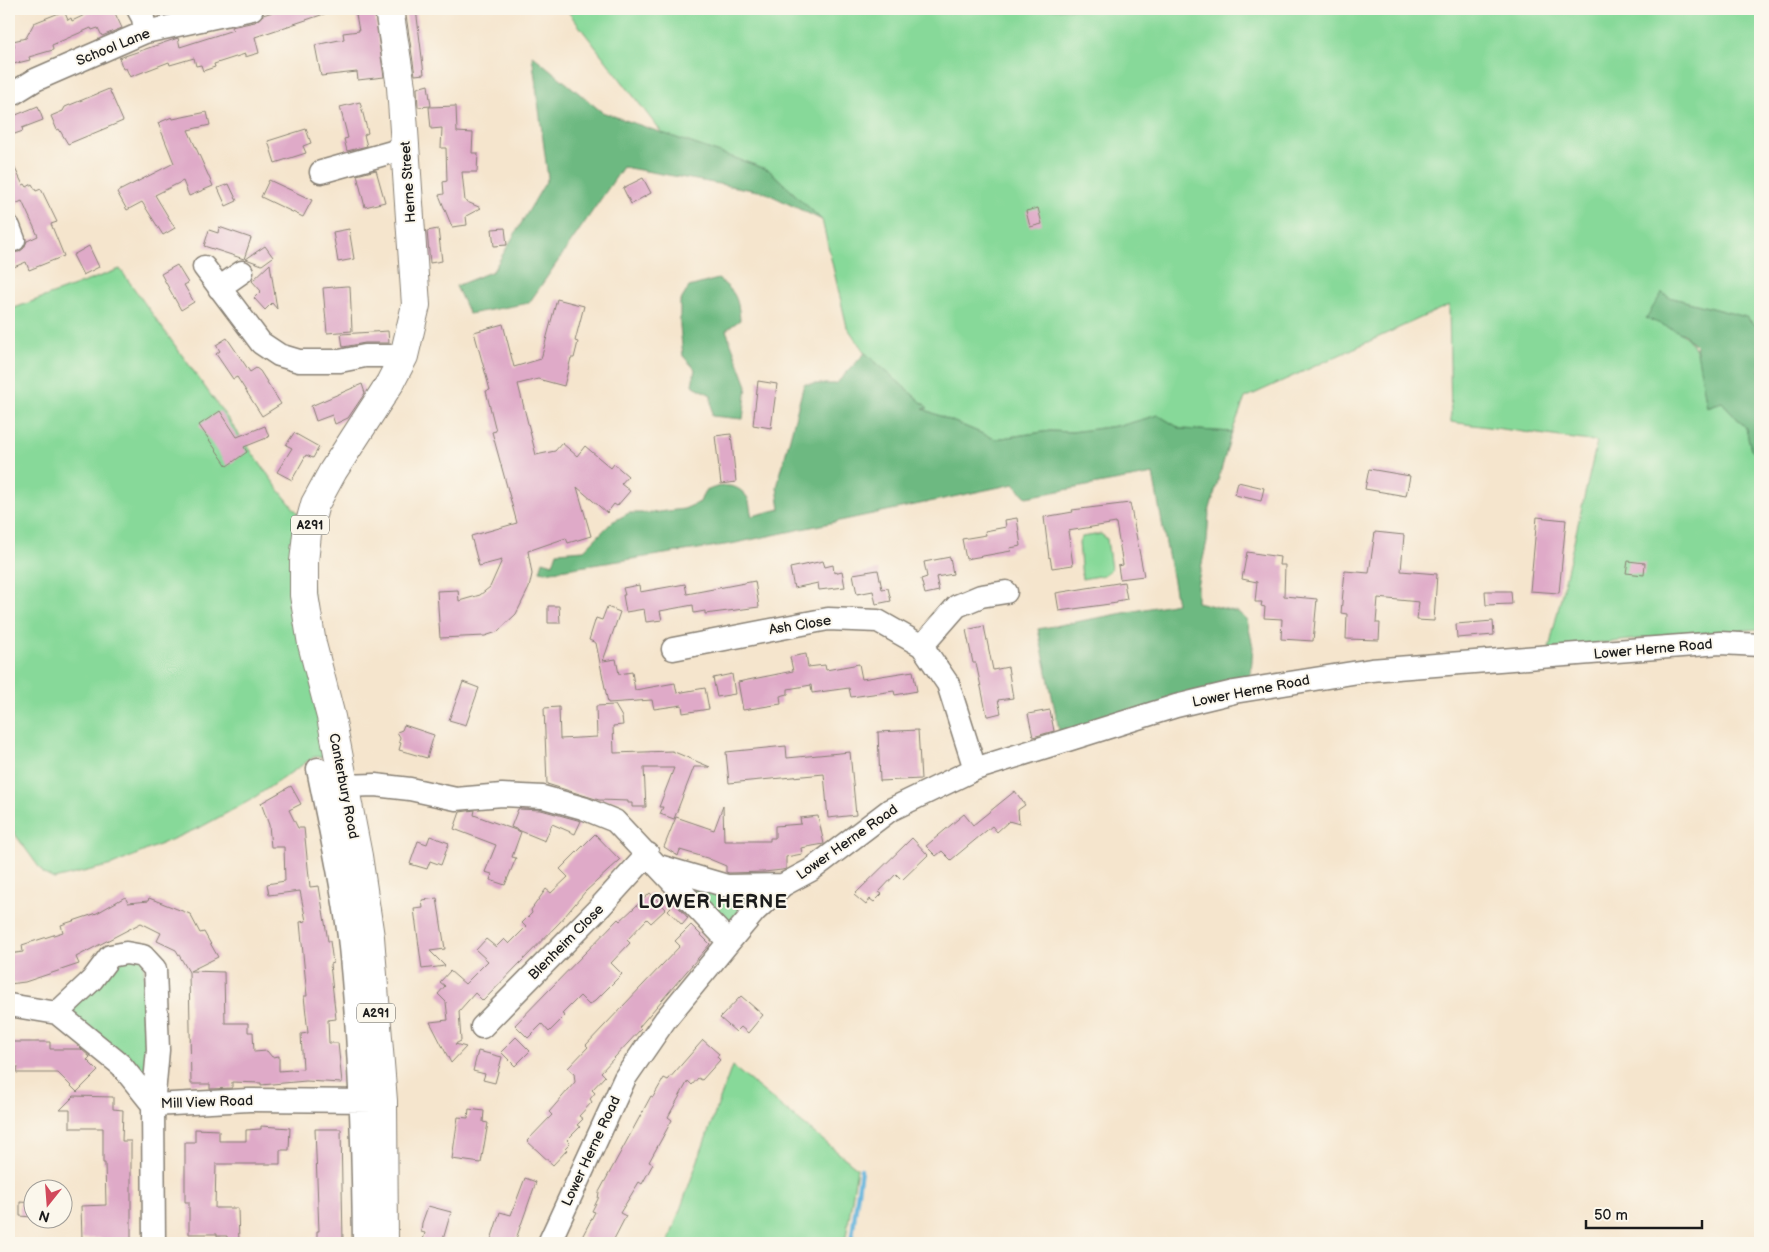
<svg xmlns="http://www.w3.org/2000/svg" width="1769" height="1252" viewBox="0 0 1769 1252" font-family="'Balsamiq Sans',sans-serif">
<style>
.green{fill:#87d999;stroke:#527a5a}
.forest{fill:#6db981;stroke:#446a4e}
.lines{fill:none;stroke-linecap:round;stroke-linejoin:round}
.stream{stroke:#61b3dc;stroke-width:4.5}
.building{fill:#dfaac8}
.minor-casing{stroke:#888074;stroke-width:25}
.major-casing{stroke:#888074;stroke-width:30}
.minor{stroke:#fff;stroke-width:22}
.major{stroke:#fff;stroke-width:28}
.labels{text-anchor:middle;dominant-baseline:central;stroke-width:4;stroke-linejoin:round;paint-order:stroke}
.shield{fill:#fbf7ec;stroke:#5f5e5a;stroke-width:1}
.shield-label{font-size:12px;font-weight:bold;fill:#1c1c1c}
.street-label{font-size:14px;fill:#1c1c1c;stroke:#fbf7ec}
.district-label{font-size:19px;font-weight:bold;letter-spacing:1px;fill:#1c1c1c;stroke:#fbf7ec}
</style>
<rect width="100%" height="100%" fill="#fbf7ec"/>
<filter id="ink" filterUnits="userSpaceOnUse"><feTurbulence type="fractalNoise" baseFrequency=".02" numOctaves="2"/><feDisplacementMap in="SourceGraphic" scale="10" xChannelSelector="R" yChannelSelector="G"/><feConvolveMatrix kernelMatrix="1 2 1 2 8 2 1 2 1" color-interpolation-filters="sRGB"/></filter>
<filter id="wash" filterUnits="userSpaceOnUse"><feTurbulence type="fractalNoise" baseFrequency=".0096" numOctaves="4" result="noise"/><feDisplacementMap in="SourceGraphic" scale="20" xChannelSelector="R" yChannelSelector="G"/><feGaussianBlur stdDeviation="1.12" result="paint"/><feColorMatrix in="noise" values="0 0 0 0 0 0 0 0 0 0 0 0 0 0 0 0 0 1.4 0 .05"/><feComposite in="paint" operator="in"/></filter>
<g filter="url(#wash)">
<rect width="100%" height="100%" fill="#f5e5cd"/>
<path class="green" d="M566,9H1760V329L1746,317L1669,297L1662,293L1672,328C1707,345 1700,373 1707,407L1722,402L1746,428L1751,450L1760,453V629L1675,635L1549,649L1597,442L1451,422L1449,305L1245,398L1232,432L1181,429L1158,415L1124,425L1072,432L1050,431L995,439L921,408L927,407L865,353L847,327L822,220L769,170L662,133Z
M120,269L279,490L301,517L338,756L314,757L249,801L201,827L112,865L54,879L44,874L9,826V310Z
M1101,534L1107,539L1111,569L1104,575L1082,579L1079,542L1082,537Z
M659,866L783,885L729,942Z
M110,956H143L153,1105L57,1013Z
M732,1066L857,1168L845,1243H668Z"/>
<path class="forest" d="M532,55L602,112L769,170L822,220L764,192L623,167L529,303L469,314L456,286L493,271L548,178Z
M718,279C736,292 738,298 740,320L726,330L747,386L743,419L712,416L711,395L692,385L695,369L683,356L680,326V302L689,287Z
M1662,293L1669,297L1746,317L1760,329V453L1751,450L1746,428L1722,402L1707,407L1696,346L1684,334L1646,318Z
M865,353L928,408L923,409L995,439L1050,431L1072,432L1123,425L1158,415L1181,429L1232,432L1209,512L1207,541L1197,586V602L1238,612L1247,620L1253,647L1250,686L1063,749L1038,629L1177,603L1153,474L1026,497L1014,484L731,544L546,572L540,571L543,561L553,564L557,552L584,550L612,522L629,513H651L684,509L700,502L704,492C718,485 736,481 747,497C750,501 750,511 752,516L780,509L777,487L804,384H836Z"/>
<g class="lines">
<path class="stream" d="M851,1243L861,1169"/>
</g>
<g id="blocks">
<path class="building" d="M97,9H113L122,28L102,36L98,28L92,30L91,28L52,45L53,50L29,57L30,60L9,65V48L15,47L13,41L26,38L34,23L64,11L68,20L71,18L72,21Z
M282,9H333V11L255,37L259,53L245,57V54L214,64L215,67L203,71L201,65L196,66L194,58L170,65L169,62L130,77L126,68L123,69L119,58L178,38L180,47L233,30L231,27L255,22L263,15Z
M355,9H374L384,77L358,80L357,72L321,76L315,45L344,39L343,33L359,31Z
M405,9H416L424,74L415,75Z
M428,85L431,106L418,107L417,88Z
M109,89L123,121L68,144L59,129L57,130L51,116L63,111L65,107Z
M360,102L368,133L364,135L367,146L347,151L344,139L348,138L340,107Z
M38,106L43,120L22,128L23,131L9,136V109L13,108L16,115Z
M456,106L457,132L473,133L472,153H478L477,172H462L465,201L481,208L466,216L467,225L452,227L439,195L444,194L443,182L447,181L446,148H441L442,128L431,129L429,107Z
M207,112L210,125L188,130L213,186L189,196L183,181L155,195L175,228L163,235L142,202L127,210L117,192L174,163L158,123L172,117L173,119Z
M306,129L311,143L303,146L306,153L275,163L268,141Z
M9,156L23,185L25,184L27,187L32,184L36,191L41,189L57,222L51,224L64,256L29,270L26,262L9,269V252H19L24,248L27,241L38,236L22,201L9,207Z
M376,170L385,202L365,207L357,175Z
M643,178L651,193L631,204L623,188Z
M269,180L312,200L303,217L261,197Z
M229,184L237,201L226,206L218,188Z
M1038,208L1042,224L1030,227L1026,211Z
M219,227L251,238L244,259L204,246L209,230L218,233Z
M505,228L507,245L494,246L492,229Z
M349,229L354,259L338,262L333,232Z
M438,229L442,261L430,263L427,231Z
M89,246L99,267L83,275L73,255Z
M265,246L273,257L262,265L246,259Z
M270,264L277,309L272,303L265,310L254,298L261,291L252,281Z
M177,265L188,283L184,285L194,302L181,310L161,274Z
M346,286H350L352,331L327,333L323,288Z
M557,299L584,306L575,341L578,342L574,358H571L564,386L538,379L518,384L536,455L555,451L562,443L577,456L585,446L611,468L614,464L628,476L621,484L630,491L617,506L614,504L607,513L577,487L591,536L568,543L566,538L528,551L532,574L529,588L516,614L497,632L485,636L440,638L437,591L458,590L459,601L480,595L490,587L502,560L479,566L471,536L517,523L492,432L496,431L486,391L490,390L474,332L503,324L514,367L541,359Z
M388,331L389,343H365L343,347L341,334Z
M227,338L250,372L256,368L260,371L281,404L262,416L237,377L233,379L216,354L220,351L216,345Z
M758,381L777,384L771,428L753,425Z
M362,384L365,393L348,418L335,424L332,415L316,421L311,406Z
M220,411L237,437L265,426L269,437L244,447L247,452L227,466L199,425Z
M294,433L319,447L313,458L306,455L292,480L277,472L292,448L286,445Z
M731,434L736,482L721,484L715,436Z
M1369,469L1410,476L1406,496L1365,489Z
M1238,482L1264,488L1261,501L1235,495Z
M1130,503L1144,576L1120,579L1118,566L1123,565L1116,523L1068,531L1073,565L1052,568L1050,557L1049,558L1044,517L1073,512L1072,510Z
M1537,517L1566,520L1559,593L1530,591Z
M1017,518L1021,546L1010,548L1011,551L966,559L962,539L986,535L985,531L1006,527L1005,520Z
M1375,532L1404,535L1401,571L1437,574L1434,621L1417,620L1419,602L1378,598L1376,623H1380L1379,640L1346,639L1347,614L1341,613L1345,571L1369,573Z
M1247,552L1280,557L1279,565H1285L1284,596L1317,599L1313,641L1281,639L1282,619L1264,618L1265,607L1261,606L1262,602H1255L1257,582L1242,579Z
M950,557L953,574L936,577L939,591L925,594L921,579L927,577L924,562Z
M823,561L825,567L833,565L834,573L842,571L845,587L819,590L818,583L794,588L790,568Z
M1628,561L1645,563L1644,575L1626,573Z
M878,570L882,589L888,588L891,601L876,604L873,591L857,594L853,574Z
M755,581L759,607L705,614V611L694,613L693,605L660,611L662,620L646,622L644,609L626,612L623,595H625L623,588L639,585L640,592L685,584L687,594Z
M1124,582L1127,599L1117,601V603L1059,611L1056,593Z
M1485,591H1511L1512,604L1486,605Z
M548,606H559L560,623H548Z
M607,607L620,612L603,661L616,659L619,674L632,672L635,690L675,683L677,693L705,688L709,709L683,713L682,705L654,709L652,700L608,703L596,643L589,640L596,618L602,620Z
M1493,621L1494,635L1457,638L1456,624Z
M984,626L993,670L1008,667L1013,698L998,700L1001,713L989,716H987L976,663H973L966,630Z
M806,654L808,667L825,665L826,670L859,664L862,679L913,671L917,691L895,695L894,691L851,697L849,688L812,693L811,685L788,689V694L780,696L781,704L743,710L738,682L793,671L790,657Z
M732,674L735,694L717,697L713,678Z
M463,682L479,688L466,725L449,720Z
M615,705L622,717L623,725L613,726L614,753L672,751L710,767H694L674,819L660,814L663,807H659L674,768H644L646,807H632V803H628V801L599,800L547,784L544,708L559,707L560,739L597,737L596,706Z
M1050,710L1054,731L1033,737L1028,714Z
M404,725L434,735L427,758L399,750L401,743L399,742L400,737L397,732L402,730Z
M918,730L921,779L880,781L878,732Z
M786,746L787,758L850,752L856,815L828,818L824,774L729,783L726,752Z
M291,786L301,804L289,810L298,828H304L310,887L319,886L328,941H330L333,963L330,964L336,1019L328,1020L329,1043H338L342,1083L306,1081L261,1085V1083L232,1082V1088L210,1089V1084H191L189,972L176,950L157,941L161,933L141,923L76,957L79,964L25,982L9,984V954L23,952L22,945L63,932L61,925L97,913L125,897L128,903L148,901L149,898L190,914L200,933L204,932L218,957L190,971L224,972L225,1023H248V1032H253L254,1052L267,1051L272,1057L279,1056V1071L303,1069L301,1034L308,1033L304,996H307L300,922L306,921L300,891L269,895L267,884L285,881L284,847H271L269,825L261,803Z
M1015,791L1025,805L1018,810L1019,824L1009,821L997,832L992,826L951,860L942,851L936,856L926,846L964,814L973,825Z
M723,806L724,841H770V838H775V826L801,824L800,818L818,816L824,844L801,848L802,854L786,857V869L782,870L764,872L729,873L726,872V866L707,858L680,850L678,856L664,847L676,817L714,830Z
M518,809L541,810L581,821L575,834L552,824L545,841L511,827Z
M475,810L474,815L521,832L512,857L516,858L505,885L490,880L492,874L485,872L496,845L454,829L460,812Z
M595,834L620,860L585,892L560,922L483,1001L475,993L459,1011L461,1041L455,1044L466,1047L451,1063L430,1022L448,1020L446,1002L438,994L445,986L440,982L450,971L465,984L488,961L476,950L486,939L496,947L504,939L509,944L526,927L522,923L532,913L531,910L546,889L551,893L568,877L560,869Z
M430,836L449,843L441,865L430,861L427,869L410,864L418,841L427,844Z
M912,838L928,855L902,880L896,874L879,892L882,894L874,902L870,899L866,905L854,895Z
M650,893L666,909L651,923L647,919L627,940L630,943L611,963L622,974L595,1001L589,1005L580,996L562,1014L565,1016L549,1032L542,1024L528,1038L515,1025L618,919L620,921Z
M437,898L445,949L430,951L445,966L422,969L414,909L423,908L422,900Z
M675,903L688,918L682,925L668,910Z
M691,925L710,944L639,1027L641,1029L601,1072L605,1076L592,1090L595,1093L590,1099L592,1102L579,1116L583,1119L577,1125L580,1127L567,1140L570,1143L565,1148L567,1150L553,1165L527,1141L552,1115L549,1112L575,1082L574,1073L568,1068L588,1047L586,1045L680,946L675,941Z
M741,996L763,1015L748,1033L741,1027L736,1032L720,1018Z
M516,1037L530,1051L515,1066L501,1052Z
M703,1040L719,1054L717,1057L720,1060L702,1080L698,1078L692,1085L688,1081L668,1117L672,1120L649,1162L653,1164L642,1184L639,1182L620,1213L626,1216L612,1243H585L587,1240L582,1237L595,1212L592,1211L598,1199L599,1192L651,1096L653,1097L664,1078L668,1080Z
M9,1042H50V1049H81L90,1057L87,1060L98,1071L77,1092L58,1073H17L18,1067H9Z
M478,1051L502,1057L495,1083L483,1080L485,1074L473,1071Z
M74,1096L113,1097V1109L123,1110L122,1141H131V1243H102V1238L82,1239L81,1206L106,1205L105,1163H103V1128H70V1110H60Z
M469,1109L484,1111L483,1122L488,1123L481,1163L452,1159L458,1117L468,1118Z
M261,1126L290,1128L289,1150H280V1164H216L215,1208H238L239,1243H227V1236H217V1234H189V1202H185V1142H195V1129L219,1130V1141H246V1130L261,1129Z
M315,1129H341L343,1243H317V1231H319Z
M525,1178L536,1182L516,1239L514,1243H490L500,1212L511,1215Z
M20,1202L32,1203V1217L20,1216Z
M428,1206L451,1212L442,1243H422L425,1233L421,1232L422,1223Z"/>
</g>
</g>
<g filter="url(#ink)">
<use href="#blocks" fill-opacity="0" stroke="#888074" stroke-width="1"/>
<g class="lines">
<defs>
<path id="minor" d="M138,9L143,18L145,32
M9,96L35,80L145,32L252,9
M321,172L406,148
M9,227L14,240
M204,267L261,343L279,355L299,361H340L365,356H404
M219,288L242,272
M922,646L957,606L981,596L1006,592
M673,649L828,619L878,621L922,646L948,684L975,769
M318,769C329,825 342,880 349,937C360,1039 363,1141 364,1243
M344,786L375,785L410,789L456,799L502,795L543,797L583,808L615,821L729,942
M659,866L727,886L783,885L811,870L890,810L975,769L1176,706L1234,692L1371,670L1720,643L1760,645
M9,1005L57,1013L121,1065L153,1105L249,1100L375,1101
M57,1013L92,980L110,956L126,953L143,956L155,969L158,1050L153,1105L154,1243
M482,1027L600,907L648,854
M549,1243L625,1078L665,1020L729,942L755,911L783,885"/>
<path id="major" d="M384,1243L383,1101L370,937L358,856L331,717L312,644L304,595V562L307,534L315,504L333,471L390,383L404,356L416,305L401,87L389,9"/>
</defs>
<use href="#minor" class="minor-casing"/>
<use href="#major" class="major-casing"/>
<use href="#minor" class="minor"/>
<use href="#major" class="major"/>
</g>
</g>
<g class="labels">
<g class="shield">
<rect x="291" y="515.5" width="38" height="19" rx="4"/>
<rect x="357" y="1003.5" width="38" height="19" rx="4"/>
</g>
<g class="shield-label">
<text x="310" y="525">A291</text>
<text x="376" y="1013">A291</text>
</g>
<g class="street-label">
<text transform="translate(113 47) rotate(-22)">School Lane</text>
<text transform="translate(408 182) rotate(-94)">Herne Street</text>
<text transform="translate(800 625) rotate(-9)">Ash Close</text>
<text transform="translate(1653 649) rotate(-5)">Lower Herne Road</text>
<text transform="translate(1251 691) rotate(-11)">Lower Herne Road</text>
<text transform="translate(344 786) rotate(79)">Canterbury Road</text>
<text transform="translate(847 842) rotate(-35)">Lower Herne Road</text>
<text transform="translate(566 942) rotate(-45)">Blenheim Close</text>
<text transform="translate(207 1102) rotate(-2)">Mill View Road</text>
<text transform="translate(591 1151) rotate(-65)">Lower Herne Road</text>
</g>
<g class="district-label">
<text x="713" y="902">LOWER HERNE</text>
</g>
</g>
<rect width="1769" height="1252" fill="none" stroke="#fbf7ec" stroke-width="30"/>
<g transform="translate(48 1204) rotate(197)"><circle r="24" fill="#fbf7ec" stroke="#a29f99"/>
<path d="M0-4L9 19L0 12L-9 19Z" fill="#d1495b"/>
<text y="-8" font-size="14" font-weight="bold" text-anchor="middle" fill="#1c1c1c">N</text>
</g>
<path d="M1586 1220v8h116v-8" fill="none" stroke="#1c1c1c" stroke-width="2.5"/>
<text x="1594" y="1220" font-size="15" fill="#1c1c1c" stroke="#fbf7ec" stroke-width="4" paint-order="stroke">50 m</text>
</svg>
